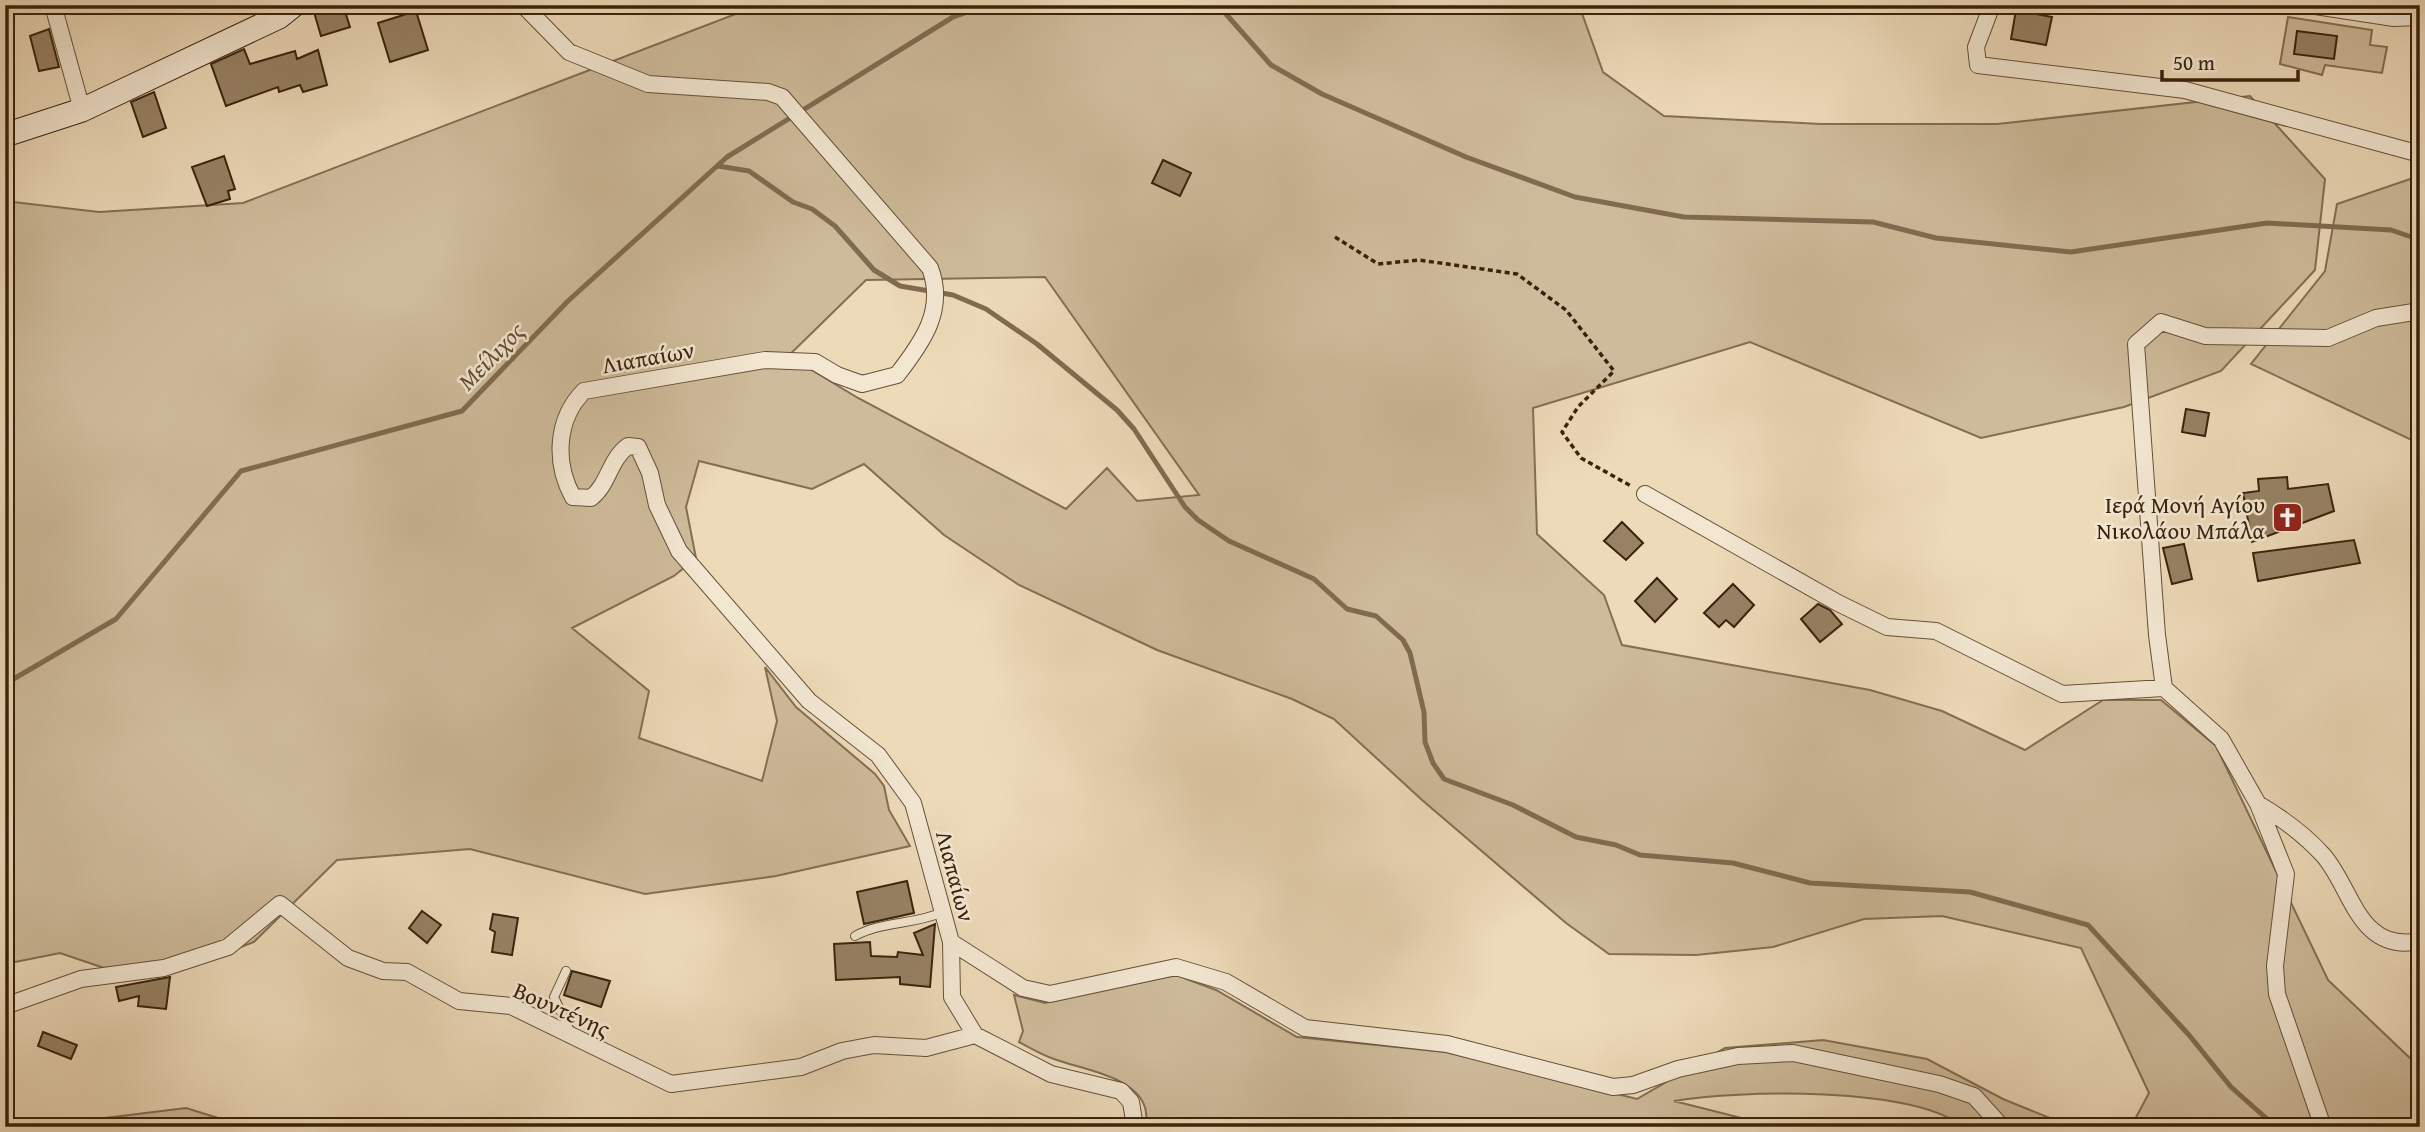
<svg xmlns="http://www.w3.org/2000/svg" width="2425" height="1132" viewBox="0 0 2425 1132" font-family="'Gentium Book Plus',serif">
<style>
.green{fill:#cebb9b;stroke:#846e53;stroke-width:2;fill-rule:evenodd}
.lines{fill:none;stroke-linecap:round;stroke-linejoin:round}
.stream{stroke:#806b50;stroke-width:5}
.building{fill:#978265;stroke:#39220b;stroke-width:2}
.lane-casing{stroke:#665036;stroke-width:10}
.street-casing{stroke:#665036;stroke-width:18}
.secondary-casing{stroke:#39220b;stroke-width:25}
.path{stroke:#39220b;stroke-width:3.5;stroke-dasharray:5 3.5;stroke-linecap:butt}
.lane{stroke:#f3e7d2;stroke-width:8}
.street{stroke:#f3e7d2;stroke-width:16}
.secondary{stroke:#f3e7d2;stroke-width:23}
.labels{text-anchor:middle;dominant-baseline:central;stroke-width:5;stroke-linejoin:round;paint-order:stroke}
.street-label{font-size:23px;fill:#39220b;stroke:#f3e7d2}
.poi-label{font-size:23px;fill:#39220b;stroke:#f3e7d2;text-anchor:end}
.water-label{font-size:24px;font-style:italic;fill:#634c33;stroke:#f3e7d2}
</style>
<rect width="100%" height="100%" fill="#eddab9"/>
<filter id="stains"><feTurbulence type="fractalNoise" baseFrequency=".00286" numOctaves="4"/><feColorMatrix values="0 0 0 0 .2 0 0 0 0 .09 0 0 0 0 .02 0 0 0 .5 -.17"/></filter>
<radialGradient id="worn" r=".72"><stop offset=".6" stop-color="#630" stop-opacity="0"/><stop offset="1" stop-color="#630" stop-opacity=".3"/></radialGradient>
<path class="green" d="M759,5H1579L1603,72L1664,116L1821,124H1997L2250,96L2325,179L2315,270L2221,371L2124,407L1981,438L1750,342L1533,408L1537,534L1604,595L1622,645L1870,690L1942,711L2025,750L2103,700H2161L2216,746L2328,980L2412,1060L2420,1062V1127H2125L2133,1123L2149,1093L2081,948L1942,916L1864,919L1773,947L1696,955L1609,954L1566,923L1422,800L1334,719L1292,699L1157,650L1019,585L944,535L864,464L812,489L699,461L686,507L696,558L674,576L572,628L649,691L639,738L762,781L777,721L765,667L796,707L875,774L884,786L889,810L910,846L776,876L645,894L470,849L337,860L254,942L223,954L107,969L60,953L5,964V201L99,212L243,203ZM1045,277L1199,495L1137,501L1107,468L1066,509L858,398L810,369L778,366L866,280Z
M2288,17L2372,30L2370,45L2387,47L2382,73L2325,65L2322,75L2280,64Z
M2410,179L2420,182V444L2251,364L2325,271L2337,204Z
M1176,975L1216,990L1297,1037L1446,1052L1637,1099L1725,1048L1823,1040L1927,1059L2003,1099L2072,1127H1963C1913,1086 1738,1090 1674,1101L1773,1126L1806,1119L1820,1127H1145C1157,1079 1086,1071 1054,1059C1042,1055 1030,1048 1019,1042L1023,1031L1014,995L1045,1003Z
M186,1108L247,1127H52L64,1123Z"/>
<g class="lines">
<path class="stream" d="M1218,5L1271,65L1322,94L1466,157L1575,197L1684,217L1873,222L1936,238L2071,252L2267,223L2391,230L2420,240
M718,166L749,171L793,202L812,209L835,226L874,270L900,286L953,295L986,309L1037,344L1117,410L1134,429L1185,507L1198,520L1229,541L1314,579L1347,609L1376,616L1403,640L1410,653L1424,712L1425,742L1433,763L1444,779L1513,805L1576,837L1616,845L1640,855L1733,863L1810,883L1970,892L2088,925L2189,1035L2231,1087L2276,1127
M5,684L116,619L241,471L462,411L568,301L727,157L953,17L988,5"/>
</g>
<path class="building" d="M312,5H343L350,27L321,36Z
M2016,10L2052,17L2046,45L2011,39Z
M416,11L428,50L390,62L378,23Z
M49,29L59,67L39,71L30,36Z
M2297,31L2337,36L2334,59L2294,54Z
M244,49L250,64L295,51L297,59L318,50L327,85L303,92L300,85L279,92L278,87L226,106L211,64Z
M154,92L166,128L143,137L131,102Z
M224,156L235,189L228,191L230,199L207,206L192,167Z
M1163,160L1191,173L1180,196L1152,183Z
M2186,409L2209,413L2205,436L2182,432Z
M2287,477L2288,489L2328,484L2334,511L2252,542L2243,493L2259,491L2258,479Z
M1622,522L1643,543L1626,560L1604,541Z
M2354,540L2360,563L2258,581L2253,553Z
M2184,544L2192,579L2172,584L2163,548Z
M1657,578L1677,599L1655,622L1635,601Z
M1733,584L1754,605L1734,627L1726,620L1719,627L1704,613Z
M1818,604L1830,610L1842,624L1820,642L1801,619Z
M907,881L914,913L864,924L857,892Z
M422,911L441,925L427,943L409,928Z
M493,914L518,918L512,955L492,952L495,932L490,929Z
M935,924L930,987L900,984V977L836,980L834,944L870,942L871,956L897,957L898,952L923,955L914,933Z
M572,971L610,981L601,1007L564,995Z
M170,977L166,1009L138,1006L139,996L119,1001L116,987Z
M43,1032L77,1045L71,1059L38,1046Z"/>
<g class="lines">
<defs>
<path id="lane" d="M855,936C882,921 914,925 943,912
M566,971L554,997L570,1031"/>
<path id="street" d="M53,5L82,110
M523,5L569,52L648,84L768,92L782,97L930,268C946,310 922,343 897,375L862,384L837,375L815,362L765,360L584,391C556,419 554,463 573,497L591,498C609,484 609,460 628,446L638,447L650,473L657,505L679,551L809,701L878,755L913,803L951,942L952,997L975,1035L1051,1074L1121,1091L1131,1102L1135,1127
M1992,5L1976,47L1978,65L2185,90L2420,154
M2309,5L2394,18L2420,17
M1645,494L1838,603L1887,627L1936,631L2062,694L2164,688
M2258,804C2282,818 2304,834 2323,855C2352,887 2358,954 2420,941
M951,942L1023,988L1050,994L1176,967L1226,982L1305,1028L1447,1044L1613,1087L1633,1085L1678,1069L1738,1056L1793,1053L1939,1084L1974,1096L2002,1127
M5,1006L81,979L164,968L228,947L280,904L348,958L383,971L407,972L459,1001L511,1006L671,1084L801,1067L842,1051L874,1045L926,1048L975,1035
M2323,1127L2277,994L2275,966L2286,874L2258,804L2221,739L2164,688L2157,635L2136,344L2161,322L2205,336L2328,338L2376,318L2420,311"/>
<path id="secondary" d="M5,135L82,110L279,17L294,5"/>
</defs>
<use href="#lane" class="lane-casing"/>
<use href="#street" class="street-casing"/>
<use href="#secondary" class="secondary-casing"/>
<path class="path" d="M1335,237L1378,264L1419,260L1517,274L1566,310L1614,371L1578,407L1562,432L1581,458L1631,486"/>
<use href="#lane" class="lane"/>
<use href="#street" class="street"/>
<use href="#secondary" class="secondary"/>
</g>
<defs>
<symbol id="church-square" viewBox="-11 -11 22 22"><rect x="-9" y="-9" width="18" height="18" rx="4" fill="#8f2418" stroke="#f3e7d2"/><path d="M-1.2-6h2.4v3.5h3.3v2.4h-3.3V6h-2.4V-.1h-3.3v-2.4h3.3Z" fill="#fff"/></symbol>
</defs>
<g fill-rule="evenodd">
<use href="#church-square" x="2270" y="500" width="35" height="35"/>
</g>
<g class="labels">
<g class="street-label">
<text transform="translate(648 357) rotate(-10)">Λιαπαίων</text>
<text transform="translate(956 876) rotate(75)">Λιαπαίων</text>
<text transform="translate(562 1009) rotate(24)">Βουντένης</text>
</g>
<g class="poi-label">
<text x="2265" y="504">Ιερά Μονή Αγίου<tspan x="2265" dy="26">Νικολάου Μπάλα</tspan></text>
</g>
<g class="water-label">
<text transform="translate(491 356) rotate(-46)">Μείλιχος</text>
</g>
</g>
<rect width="2425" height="1132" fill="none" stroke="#eddab9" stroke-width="28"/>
<rect x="7" y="7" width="2411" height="1118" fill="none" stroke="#39220b" stroke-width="3.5"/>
<rect x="14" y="14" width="2397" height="1104" fill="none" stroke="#39220b" stroke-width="2"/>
<path d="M2162 70v10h136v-10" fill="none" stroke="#39220b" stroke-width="3.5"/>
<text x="2173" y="70" font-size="21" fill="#39220b" stroke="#f3e7d2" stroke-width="5" paint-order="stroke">50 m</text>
<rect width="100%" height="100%" filter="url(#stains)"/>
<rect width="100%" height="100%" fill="url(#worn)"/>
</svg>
